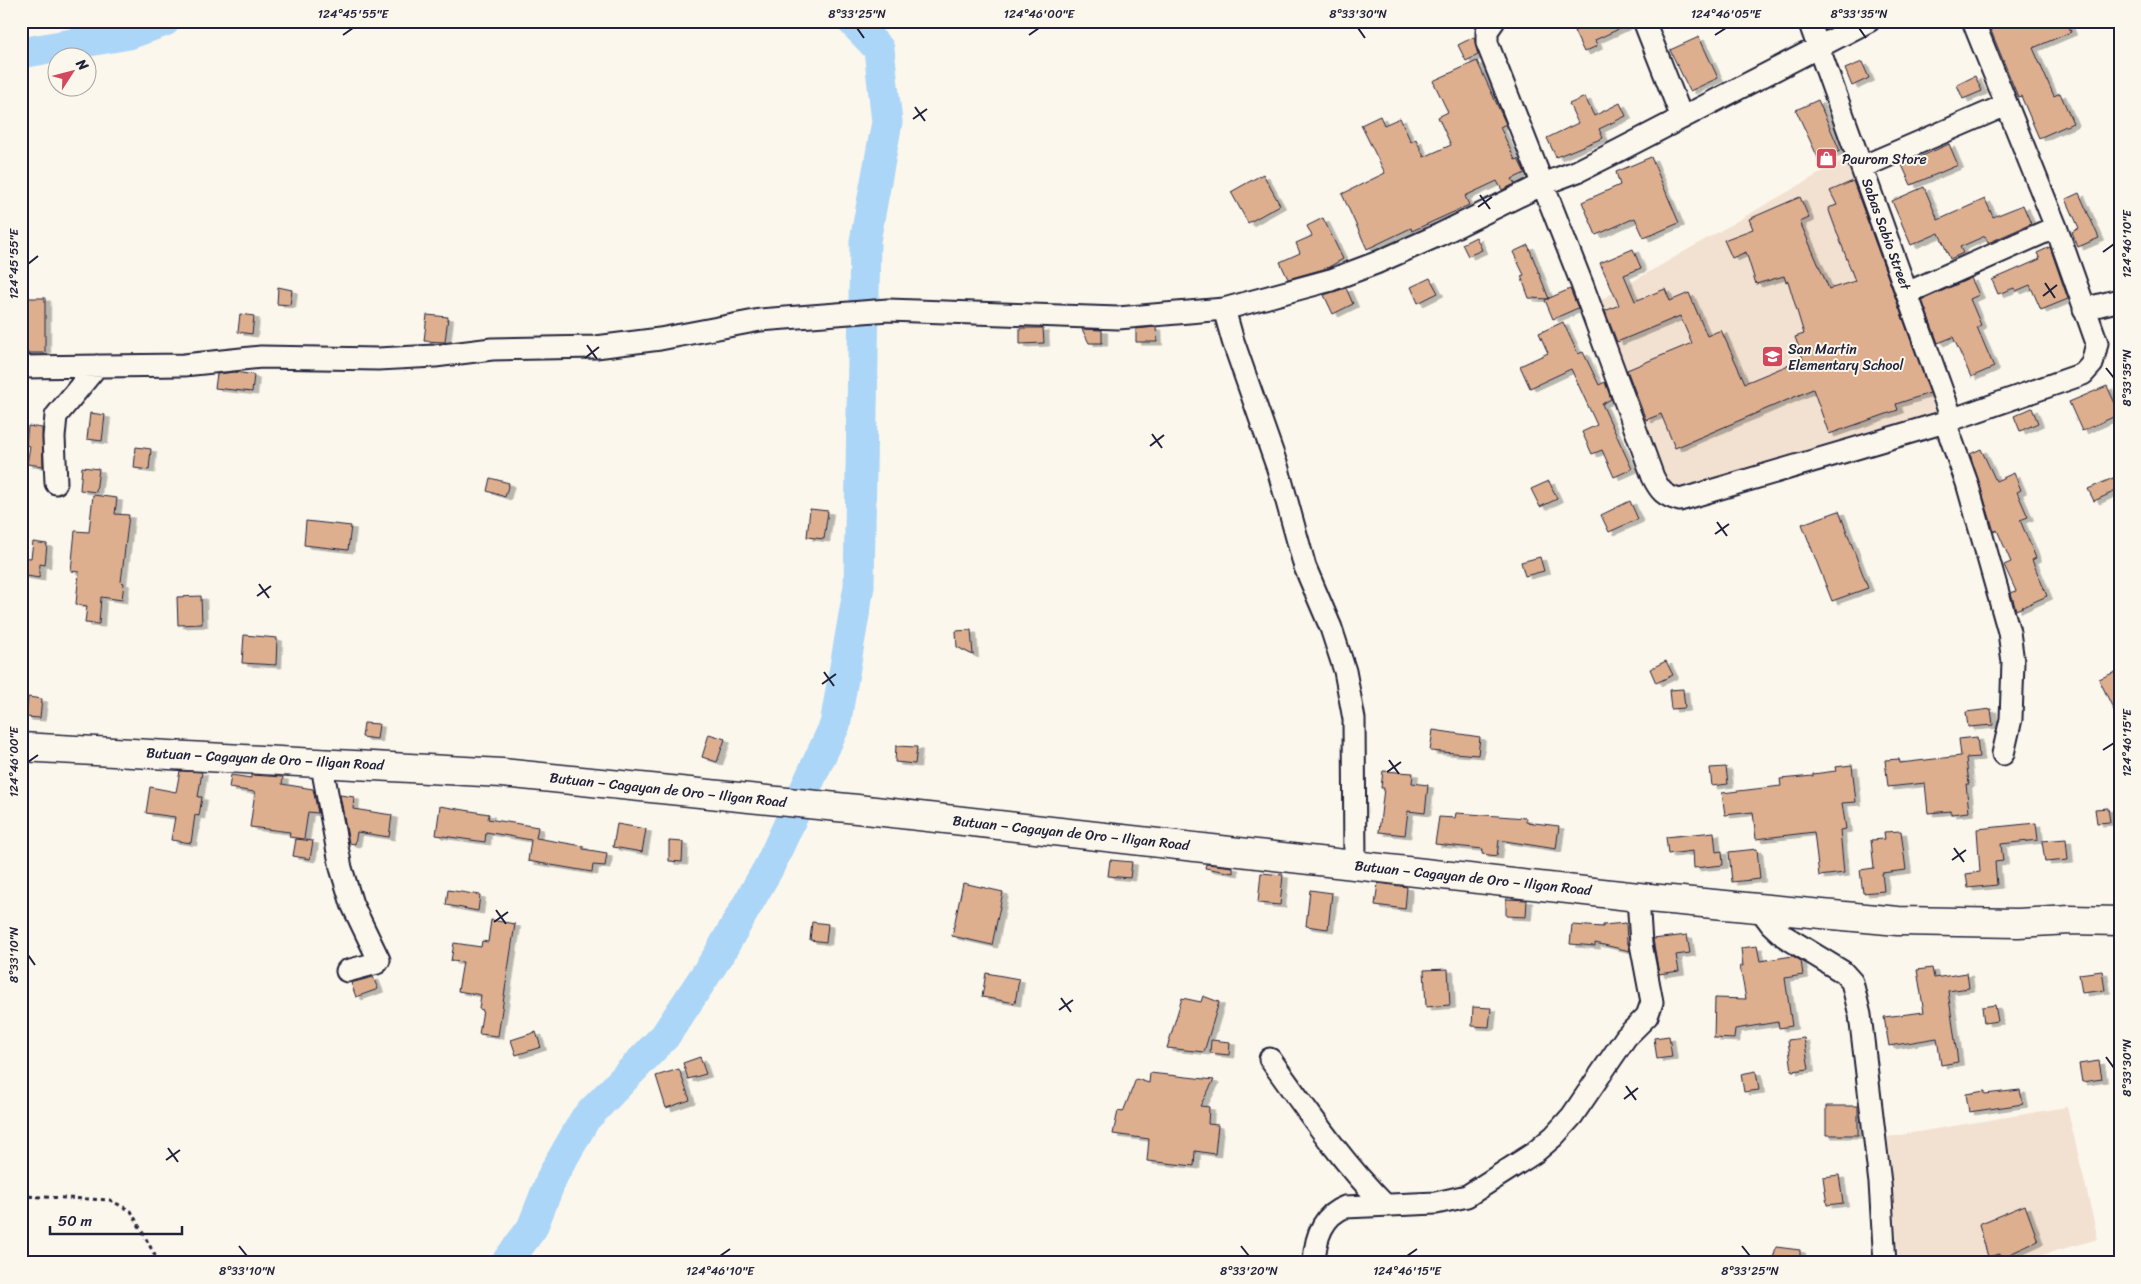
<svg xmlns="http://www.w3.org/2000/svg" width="2141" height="1284" viewBox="0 0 2141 1284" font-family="Sriracha,sans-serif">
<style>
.built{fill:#f2e1d0}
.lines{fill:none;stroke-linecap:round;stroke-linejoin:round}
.river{stroke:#acd6f7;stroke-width:31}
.building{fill:#deaf8f;stroke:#22223b;filter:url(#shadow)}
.minor-casing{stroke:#22223b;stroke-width:25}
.highway-casing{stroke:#22223b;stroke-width:31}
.path{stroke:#22223b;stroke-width:3;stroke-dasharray:4 4;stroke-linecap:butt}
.minor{stroke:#fbf7ec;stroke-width:21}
.highway{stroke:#fbf7ec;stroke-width:28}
.ticks{fill:none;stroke:#22223b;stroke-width:2}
.labels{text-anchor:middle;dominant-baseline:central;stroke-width:4;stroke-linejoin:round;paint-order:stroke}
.poi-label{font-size:14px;fill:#22223b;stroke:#fbf7ec;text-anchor:start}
.street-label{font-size:14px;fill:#22223b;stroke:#fbf7ec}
.neatline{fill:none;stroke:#22223b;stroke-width:2}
.ticks-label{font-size:12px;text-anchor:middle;fill:#22223b}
</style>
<defs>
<filter id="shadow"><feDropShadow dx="5.5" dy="3" stdDeviation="0" flood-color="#0004"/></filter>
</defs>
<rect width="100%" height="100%" fill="#fbf7ec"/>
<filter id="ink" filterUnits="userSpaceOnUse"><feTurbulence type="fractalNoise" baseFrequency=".02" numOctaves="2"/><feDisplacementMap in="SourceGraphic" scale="10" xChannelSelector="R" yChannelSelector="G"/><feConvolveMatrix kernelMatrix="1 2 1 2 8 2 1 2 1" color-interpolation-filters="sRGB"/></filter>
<g filter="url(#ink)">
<path class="built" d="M1853,154L1943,414L1677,493L1662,476L1599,301Z
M2067,1107L2098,1239L2014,1263H1899L1888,1137Z"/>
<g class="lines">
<path class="river" d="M21,53L129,34L165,21
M506,1263L532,1228L553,1175L585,1119L665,1036L718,956L769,867L835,725L859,586L865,241L887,122L879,49L852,21"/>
</g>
<path class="building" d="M1595,21H1632V23L1595,40L1597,46L1584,52L1574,31Z
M1987,21H2067L2071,32L2033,48L2054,96L2060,93L2073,123L2039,138L2021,96L2018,97Z
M1474,37L1478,55L1466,61L1458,45Z
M1699,37L1718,78L1690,91L1670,50Z
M1477,61L1506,124L1500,127L1515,160L1518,159L1525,173L1512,179L1515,184L1502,190L1497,181L1465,196L1469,205L1412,231L1411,228L1367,249L1342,194L1385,173L1361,125L1380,116L1384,125L1400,118L1411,142L1416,139L1424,157L1451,145L1438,117L1448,112L1433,81Z
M1862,62L1869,78L1852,86L1845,69Z
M1975,76L1982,91L1963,99L1957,85Z
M1585,97L1594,116L1620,103L1626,116L1599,129L1603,138L1556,157L1547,138L1578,123L1569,104Z
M1818,100L1840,151L1819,160L1796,110Z
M1949,144L1958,165L1911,185L1902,165Z
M1651,157L1679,223L1644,238L1635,218L1596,235L1582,202L1620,185L1616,172Z
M1263,174L1280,205L1248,223L1231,192Z
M1853,181L1930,393L1896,404L1898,410L1829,434L1813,389L1675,448L1661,414L1646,420L1627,370L1692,343L1680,316L1617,342L1605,311L1619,305L1600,263L1633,249L1641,268L1624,275L1635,301L1665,289L1670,301L1689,293L1707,336L1721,330L1745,383L1803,359L1795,337L1804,334L1788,281L1786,282L1784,276L1756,284L1746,252L1732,258L1724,240L1753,229L1749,219L1800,197L1809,218L1800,222L1829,289L1855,281L1828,208L1837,205L1830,191Z
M1924,187L1938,220L1985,199L1993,217L2023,205L2031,224L1988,243L1985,236L1960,247L1963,253L1950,259L1939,233L1911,245L1892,201Z
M2079,193L2099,238L2078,247L2072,232L2079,228L2066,199Z
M1323,218L1343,259L1327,268L1288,279L1280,262L1300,253L1296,243L1312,236L1307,226Z
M1476,237L1482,250L1468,256L1462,244Z
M1528,245L1549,299L1529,298L1521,276L1524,275L1513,252Z
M2050,247L2068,299L2041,310L2030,285L2016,291L2014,288L1998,294L1992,280L2040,259L2037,253Z
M1430,278L1438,293L1418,303L1411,287Z
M1971,278L1979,295L1970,299L1981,325L1977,327L1994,367L1971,377L1953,337L1938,343L1922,300Z
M278,287L292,290L290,305L277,304Z
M1346,288L1353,304L1333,314L1324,295Z
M1570,289L1578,308L1553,319L1545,300Z
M21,298H45V353H21Z
M240,314L254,316L252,334L238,332Z
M427,315L448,317L445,342L424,341Z
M1563,322L1578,354L1583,352L1599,385L1605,382L1611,399L1602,404L1632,469L1614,477L1602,450L1592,454L1582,432L1597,425L1571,369L1530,388L1520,366L1548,353L1539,333Z
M1156,327L1157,342H1136V329Z
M1020,328H1043L1044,343L1020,344Z
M1082,329L1102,330V343H1089Z
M235,372L254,375L252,392L215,388L217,374Z
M2107,386L2120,414L2082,431L2069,402Z
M2032,408L2038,423L2020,431L2014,416Z
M90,413L105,415L102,441L87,439Z
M28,426L42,428L43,466L27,464L30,446L26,445Z
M136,447L151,449L149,470L134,468Z
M1981,449L1996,481L2014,473L2021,490L2017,492L2028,517L2020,520L2036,558L2032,560L2047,596L2016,610L2011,593L2016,591L2004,565L2011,562L1997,530L1994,532L1993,528L1970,454Z
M82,467L99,469L96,492L80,490Z
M2120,475V489L2094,501L2088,489Z
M490,478L509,483L505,497L487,491Z
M1549,481L1557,499L1540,507L1531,489Z
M93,495L117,498L115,514L129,515L121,582L124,583L122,600L101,597L99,624L85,623L87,606L76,604L79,572L71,571L75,531L89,532Z
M1630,501L1638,519L1609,532L1601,515Z
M810,509L828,511L824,539L807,537Z
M1839,511L1868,588L1832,601L1802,524Z
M306,521L351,526L348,550L304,545Z
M33,542L47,544L45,565L40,564L39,578L21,575V557L31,558Z
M1540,557L1544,571L1525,576L1521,562Z
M201,596L202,624L178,625L177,597Z
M971,630L973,655L957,647L956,631Z
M244,635L277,638L276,665L242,663Z
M1666,661L1673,675L1656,683L1650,669Z
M2120,670V723L2099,679Z
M1683,689L1685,708L1671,709L1669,690Z
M28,697L42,699L40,718L26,717Z
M1991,709L1993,725L1968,727L1966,712Z
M364,723L379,724L377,739L362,737Z
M1433,730L1480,737L1478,755L1430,751Z
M709,734L725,739L717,762L702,757Z
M1977,737L1979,757L1966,758L1969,784H1966L1969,812L1951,814V811L1928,813L1925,783L1888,787L1885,760L1899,759L1900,763L1961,756L1959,739Z
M896,746L917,747L915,764L895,762Z
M1852,765L1856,802L1842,803L1846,829L1840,830L1844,873L1819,876L1814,832L1756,839L1753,812L1725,815L1722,793L1781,786L1780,779L1813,776V774L1836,771L1835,767Z
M1726,767L1728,784L1712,786L1710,768Z
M180,771L202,772L198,797H202L199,816L195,815L191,843L171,840L175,817L146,813L150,787L176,792Z
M1383,771L1413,773L1412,783L1428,785L1425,813L1408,811L1405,835L1379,832L1384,788H1381Z
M231,775L251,778V775L283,777L282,784L313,789L318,813L308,812L304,839L289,837L290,832L250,827L255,792L229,788Z
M340,795L354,797L353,809L392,815L389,837L357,832L355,844L349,843Z
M440,806L489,814L488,819L538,827L536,838L583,846V849L607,853L605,866L593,865L592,872L528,861L531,840L486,832L485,842L436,835Z
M2108,808L2110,822L2097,823L2095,809Z
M1456,813L1526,818V822L1559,826L1556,849L1499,840L1497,856L1482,854L1483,849L1435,844L1439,817L1455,818Z
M2036,823L2038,840L2001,844L2003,861L1995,862L1997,885L1968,888L1966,874L1980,872L1977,829Z
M617,824L646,829L642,852L613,847Z
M1901,831L1906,870L1882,873L1884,891L1863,893L1860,870L1874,868L1871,840L1885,839L1884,832Z
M1714,832L1716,852L1722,851L1723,865L1694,868L1693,851L1668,854L1666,837Z
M296,839L313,841L310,859L293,856Z
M2066,839L2068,860L2045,862L2042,841Z
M669,841L683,842L682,862L669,861Z
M1757,849L1760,879L1732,882L1729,852Z
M1110,860L1132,862L1130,878L1108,876Z
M1206,864L1233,867V873L1205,868Z
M1261,873L1283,875L1280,905L1258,903Z
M963,883L1003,892L992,945L952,936Z
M1378,883L1407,887L1405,909L1375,905Z
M448,890L480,895L478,911L446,905Z
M1310,890L1332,893L1328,929L1306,926Z
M1506,899L1527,900L1526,917L1506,916Z
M491,920L515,924L498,1036L479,1034L483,1010L479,1009L481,995L458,991L463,962L451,961L454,943L481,947L482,941L488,942Z
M812,922L828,924L826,942L810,940Z
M1626,923L1627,943H1628L1630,951L1595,943V946L1570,944L1572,925L1603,927V925Z
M1687,935L1690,953L1676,955L1679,971L1659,974L1653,939Z
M1757,946L1760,961L1793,956L1801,961L1803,975L1785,978L1792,1026L1779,1028L1778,1022L1735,1029L1734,1039L1714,1038L1715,998L1746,999L1740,966H1743L1741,948Z
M1932,968L1934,978L1967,973L1969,988L1948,991L1958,1062L1941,1065L1937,1038L1889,1046L1884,1017L1924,1012L1917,970Z
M1448,969L1450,1005L1426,1007L1424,970Z
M2102,971L2105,990L2082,993L2079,974Z
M986,973L1019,979L1015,1003L982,997Z
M373,977L378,989L356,997L351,983Z
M1203,996L1219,1002L1204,1052L1167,1048L1182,998L1201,1002Z
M1995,1005L1998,1021L1984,1023L1982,1007Z
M1473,1007L1491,1008L1489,1027L1472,1026Z
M536,1032L541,1047L516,1055L511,1040Z
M1669,1036L1672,1057L1657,1059L1654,1038Z
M1804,1038L1809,1069L1792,1071L1788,1040Z
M1211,1040L1230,1042L1229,1055L1210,1053Z
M700,1057L706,1074L688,1079L683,1063Z
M2099,1061L2102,1079L2082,1082L2079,1064Z
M679,1069L690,1100L666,1108L656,1076Z
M1756,1071L1759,1090L1744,1092L1741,1074Z
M1150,1073L1214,1080L1200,1106L1209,1107L1208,1124L1218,1125L1215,1154L1195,1151L1194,1166L1147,1161L1149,1139L1113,1134L1118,1111L1123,1112L1136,1079L1149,1083Z
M2020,1090L2023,1104L1969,1112L1966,1094L1985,1091V1094Z
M1826,1106H1858V1135H1826Z
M1839,1175L1843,1203L1827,1205L1823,1177Z
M2025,1205L2038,1241L2001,1258L2000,1254L1988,1257L1979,1224Z
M1776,1247L1800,1250V1263H1772Z"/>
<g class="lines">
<defs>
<path id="minor" d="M1494,21L1487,31V43L1582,284L1653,477C1660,491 1664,496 1680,500L1945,422L2083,374L2092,364L2097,343L2056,227L1973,21
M1644,21L1682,118
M1809,21L1952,419
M1862,167L2006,105
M1907,293L2056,227
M1224,309L1233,341L1278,469L1305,567L1331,628L1345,671L1354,719L1355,865
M2084,309L2120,300
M21,367L184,365L261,357L378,359L435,356L492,349L596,347L660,339L760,320L888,310L1118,318L1224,309L1331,280L1376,263L1439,235L1543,184L1578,171L1612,154L1869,21
M1945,422L1967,483L2009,632L2013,662L2011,719L2003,754
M56,483L54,437L56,416L97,366
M323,763L324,777L341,868L352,904L379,960L377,963L347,971
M1759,908L1771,924L1784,936L1843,972L1852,982L1860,1015L1880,1183L1885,1263
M1270,1059C1306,1109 1341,1161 1385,1205
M1314,1263C1315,1240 1321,1216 1345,1207L1436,1203L1467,1196L1534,1153L1554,1136L1572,1116L1626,1037L1647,1016L1652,1002L1641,944L1638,897"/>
<path id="highway" d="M21,747L502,773L857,809L1638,897L1898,921L2018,923L2070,920L2120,921"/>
</defs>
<use href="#minor" class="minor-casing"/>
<use href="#highway" class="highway-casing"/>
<path class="path" d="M21,1196L110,1200L131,1211L159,1263"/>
<use href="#minor" class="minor"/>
<use href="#highway" class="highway"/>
</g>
</g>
<path class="ticks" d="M857,28L864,38M1358,28L1365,38M1859,28L1866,38M343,35L353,28M1029,35L1039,28M1715,35L1726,28M915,107L925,121M913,119L927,109M1480,195L1490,209M1478,207L1492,197M2103,252L2114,244M28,264L38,256M2045,283L2055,298M2043,296L2057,285M587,345L597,359M585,358L599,347M2106,368L2114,378M1152,434L1162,448M1150,446L1164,435M1717,522L1727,536M1715,534L1729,524M259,584L269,598M257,596L271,586M824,672L834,686M822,684L836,674M2103,750L2114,743M1389,760L1399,774M28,762L38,755M1387,772L1401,762M1954,848L1964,862M1952,860L1966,850M496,910L506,924M494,922L508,912M28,955L35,965M1061,998L1071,1012M1059,1010L1073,1000M2106,1057L2114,1068M1626,1086L1636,1100M1624,1099L1638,1088M168,1148L178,1162M166,1160L180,1150M239,1246L247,1256M1241,1246L1249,1256M1742,1246L1750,1256M720,1256L730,1249M1407,1256L1417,1249"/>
<defs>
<symbol id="shop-square" viewBox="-11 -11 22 22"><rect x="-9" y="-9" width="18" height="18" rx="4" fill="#d1495b" stroke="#fbf7ec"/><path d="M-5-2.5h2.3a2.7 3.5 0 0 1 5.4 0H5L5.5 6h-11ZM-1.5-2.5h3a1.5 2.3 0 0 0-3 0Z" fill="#fff"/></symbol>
<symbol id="school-square" viewBox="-11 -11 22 22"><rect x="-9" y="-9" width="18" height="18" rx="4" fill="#d1495b" stroke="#fbf7ec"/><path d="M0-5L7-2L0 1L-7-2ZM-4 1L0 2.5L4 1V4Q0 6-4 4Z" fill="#fff"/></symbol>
</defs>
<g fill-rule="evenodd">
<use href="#shop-square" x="1814" y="146" width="25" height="25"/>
<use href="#school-square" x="1760" y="344" width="25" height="25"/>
</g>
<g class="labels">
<g class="poi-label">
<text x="1842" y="159">Paurom Store</text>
<text x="1788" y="349">San Martin<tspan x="1788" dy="16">Elementary School</tspan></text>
</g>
<g class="street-label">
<text transform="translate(1886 234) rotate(70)">Sabas Sabio Street</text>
<text transform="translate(265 759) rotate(3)">Butuan – Cagayan de Oro – Iligan Road</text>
<text transform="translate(668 790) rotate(6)">Butuan – Cagayan de Oro – Iligan Road</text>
<text transform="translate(1071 833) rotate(6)">Butuan – Cagayan de Oro – Iligan Road</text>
<text transform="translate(1473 878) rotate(6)">Butuan – Cagayan de Oro – Iligan Road</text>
</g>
</g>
<rect width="2141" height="1284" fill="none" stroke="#fbf7ec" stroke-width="55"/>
<g transform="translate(72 72) rotate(54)"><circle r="24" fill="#fbf7ec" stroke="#a4a2a5"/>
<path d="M0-4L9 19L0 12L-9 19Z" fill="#d1495b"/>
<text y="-8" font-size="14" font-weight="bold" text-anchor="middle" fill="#22223b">N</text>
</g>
<path d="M50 1226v8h132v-8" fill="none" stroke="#22223b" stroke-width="2.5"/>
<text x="58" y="1226" font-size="15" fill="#22223b" stroke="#fbf7ec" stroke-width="4" paint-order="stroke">50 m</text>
<rect x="28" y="28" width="2086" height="1228" class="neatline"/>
<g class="ticks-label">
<text x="353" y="18">124°45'55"E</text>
<text x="857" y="18">8°33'25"N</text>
<text x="1039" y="18">124°46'00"E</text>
<text x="1358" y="18">8°33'30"N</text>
<text x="1726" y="18">124°46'05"E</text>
<text x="1859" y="18">8°33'35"N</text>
<text transform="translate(2127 244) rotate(-90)" y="4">124°46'10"E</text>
<text transform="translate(14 264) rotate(-90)" y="4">124°45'55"E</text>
<text transform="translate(2127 378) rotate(-90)" y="4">8°33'35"N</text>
<text transform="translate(2127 743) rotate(-90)" y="4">124°46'15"E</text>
<text transform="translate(14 762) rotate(-90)" y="4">124°46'00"E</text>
<text transform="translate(14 955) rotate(-90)" y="4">8°33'10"N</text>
<text transform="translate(2127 1068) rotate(-90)" y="4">8°33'30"N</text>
<text x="247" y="1275">8°33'10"N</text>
<text x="720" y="1275">124°46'10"E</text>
<text x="1249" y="1275">8°33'20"N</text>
<text x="1407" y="1275">124°46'15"E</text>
<text x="1750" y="1275">8°33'25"N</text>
</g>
</svg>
